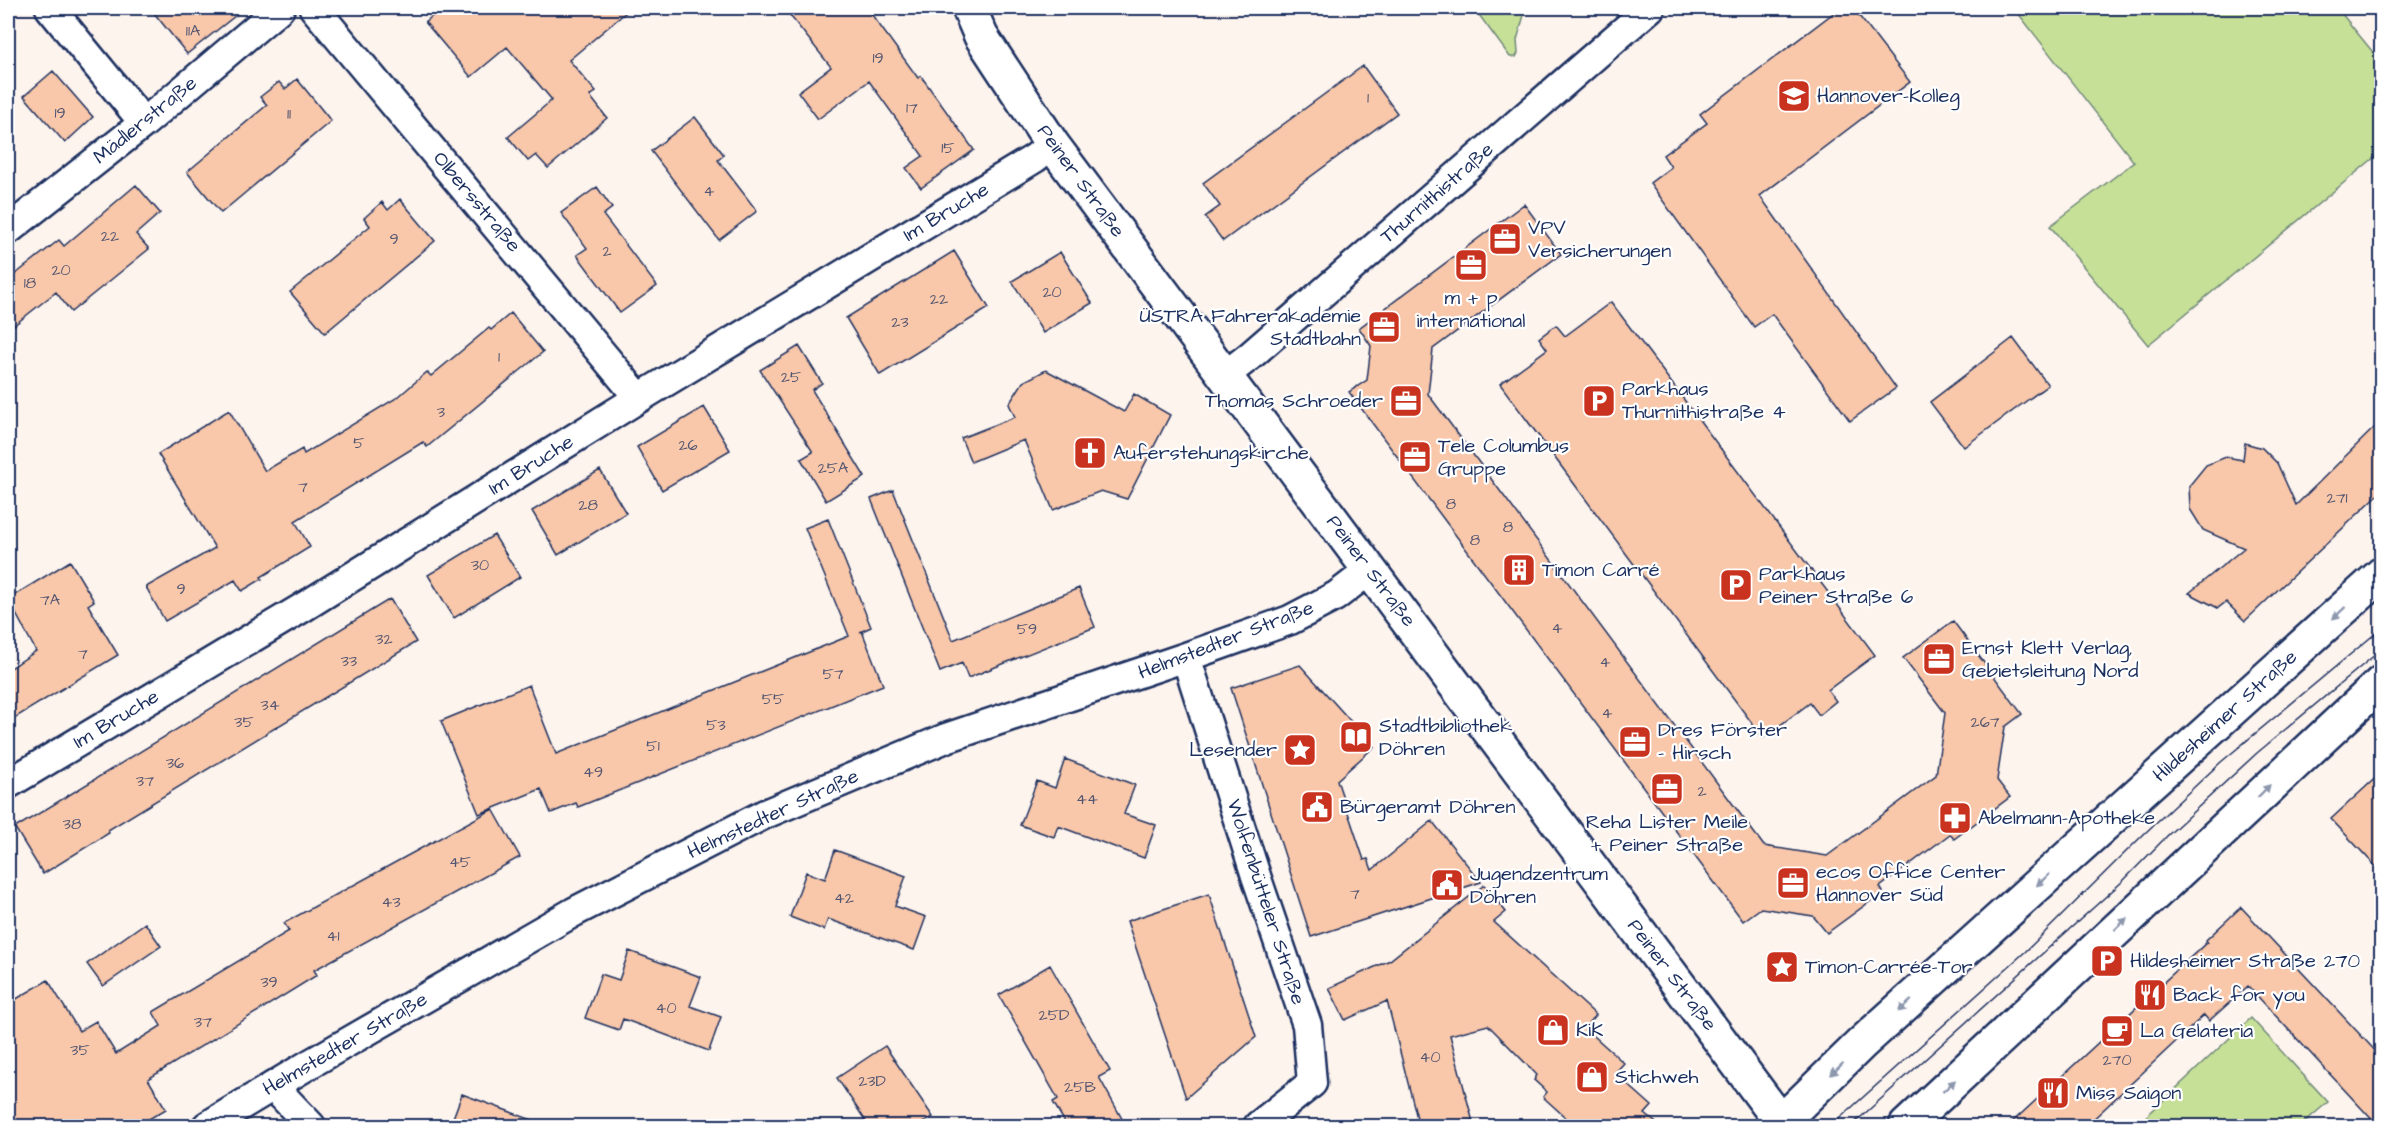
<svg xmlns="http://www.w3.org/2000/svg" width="2389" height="1134" viewBox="0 0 2389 1134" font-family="'Architects Daughter',sans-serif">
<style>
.green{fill:#c6e097;stroke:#70887a;stroke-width:1.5}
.building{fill:#f9c7a9;stroke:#1b2f5e;stroke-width:1.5}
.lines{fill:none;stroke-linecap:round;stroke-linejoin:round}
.street-casing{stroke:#1b2f5e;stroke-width:33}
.secondary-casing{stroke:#1b2f5e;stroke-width:38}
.street{stroke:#fff;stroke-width:28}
.secondary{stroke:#fff;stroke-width:33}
.tram{stroke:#1b2f5e;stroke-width:1.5}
.oneway{fill:#8d97ae}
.labels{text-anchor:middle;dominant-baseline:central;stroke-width:4.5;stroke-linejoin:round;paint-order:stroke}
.number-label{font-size:16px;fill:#525571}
.poi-label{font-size:20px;fill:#1b2f5e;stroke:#fff;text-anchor:start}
.street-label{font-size:20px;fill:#1b2f5e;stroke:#fff}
</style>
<rect width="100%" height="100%" fill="#fef4ee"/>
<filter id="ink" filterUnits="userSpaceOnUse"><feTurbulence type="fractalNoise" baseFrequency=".0167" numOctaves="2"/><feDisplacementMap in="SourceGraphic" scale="12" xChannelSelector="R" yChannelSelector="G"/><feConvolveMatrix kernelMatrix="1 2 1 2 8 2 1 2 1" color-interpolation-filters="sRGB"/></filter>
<g filter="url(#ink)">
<path class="green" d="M1474,8H1526L1517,40L1518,53L1516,57H1510Z
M2014,8H2337L2381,62V152L2148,345L2050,226L2134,162Z
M2251,1018L2328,1102L2300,1126H2136Z"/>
<path class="building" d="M150,8H245L187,54Z
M442,8H631L569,60L596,92L590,96L607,118L548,168L536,155L528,161L508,137L552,100L507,47L471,77L425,22Z
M784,8H867L918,78L921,76L974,150L921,188L906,168L923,156L869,81L818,119L798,92L831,67Z
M1840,8H1853L1910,82L1760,196L1896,388L1850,421L1772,314L1754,327L1650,183L1671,167L1663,155L1707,123L1700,114Z
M1363,66L1397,113L1223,241L1205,217L1220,206L1203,183Z
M53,71L93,117L65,143L24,96Z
M297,79L331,121L221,213L187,172L267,105L260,97L279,82L285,89Z
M695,117L724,155L718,160L757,211L719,240L651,151Z
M136,185L160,213L136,234L149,249L71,312L56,292L8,330V280L59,240L64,246Z
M597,187L612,208L603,215L657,286L620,313L577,255L587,248L561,213Z
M400,199L435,241L325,333L290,292L370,226L364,218L382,202L388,210Z
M1524,204L1561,254L1433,349L1428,394L1764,846L1827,856L1936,775L1945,713L1903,658L1953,621L2022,714L2005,727L1997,780L2010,797L1954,839L1950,834L1880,887L1883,892L1827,933L1813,916L1761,908L1743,921L1349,392L1367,380L1371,346L1359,328Z
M954,251L989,308L880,375L846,318Z
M1060,252L1092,303L1043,333L1012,281Z
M1611,302L1875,655L1828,690L1836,701L1819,715L1810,703L1763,738L1500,384L1547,349L1539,338L1556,325L1565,336Z
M511,313L543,352L427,447L423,442L295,521L310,547L261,577L262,579L242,591L235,580L165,621L146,587L215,548L158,454L229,410L265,471L302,449L304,454L398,397L427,372L431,376L489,328L491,330Z
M2013,338L2048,385L1964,447L1930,402Z
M799,346L822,383L812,390L865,477L826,501L801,459L813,452L760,370Z
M1046,370L1124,412L1134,394L1170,415L1127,499L1101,491L1053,510L1024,440L971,462L961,438L1015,417L1009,404L1023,382Z
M704,407L730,450L662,490L637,447Z
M2382,420V491L2245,621L2226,602L2218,608L2189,593L2244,548L2203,530L2190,509L2189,486L2206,465L2226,457L2243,460L2245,443L2262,448L2277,463L2296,505Z
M600,470L626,513L558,555L532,511Z
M893,490L953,640L1079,588L1095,627L968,678L962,663L940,672L871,499Z
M828,519L871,627L860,632L862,631L883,685L578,807L576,803L551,813L541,789L479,814L441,721L529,685L556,754L849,636L805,528Z
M494,535L520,577L454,618L428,575Z
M70,561L94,601L88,605L118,655L8,722V670L36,651L8,599Z
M390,599L416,642L108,830L109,833L43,874L15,828Z
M1300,665L1374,747L1337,780L1364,860L1368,859L1372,870L1432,821L1481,882L1311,937L1231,688Z
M1065,759L1135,785L1124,814L1156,825L1144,858L1058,826L1054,837L1020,825L1037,781L1055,788Z
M2382,772V873L2331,819Z
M493,809L520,857L314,970L317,975L148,1079L166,1109L137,1126H8V1004L48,980L79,1031L96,1021L116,1054L161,1026L153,1012L289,931L284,923Z
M835,850L906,876L895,906L926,917L914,950L828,919L824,930L790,917L806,872L825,879Z
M1484,885L1506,912L1494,922L1596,1015L1585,1028L1624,1063L1615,1073L1652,1106L1645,1114L1660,1126H1575L1543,1097L1547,1092L1534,1080L1537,1075L1488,1025L1450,1035L1474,1126H1419L1387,1001L1345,1020L1329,988L1390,960Z
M1209,894L1256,1037L1186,1098L1127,921Z
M2241,907L2382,1058V1126H2378L2248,986L2209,1021L2204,1015L2086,1126H2008L2207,942L2206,940Z
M145,923L161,946L103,986L87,964Z
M629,951L701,977L690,1006L721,1017L709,1051L623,1019L619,1030L585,1018L601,974L619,980Z
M1050,965L1110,1071L1099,1077L1126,1126H1067L1053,1102L1058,1099L999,995Z
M885,1046L933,1117L918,1126H869L837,1078Z
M462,1094L543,1124L542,1126H450Z"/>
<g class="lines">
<defs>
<path id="street" d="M50,8L144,123
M314,8L639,398
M8,230L144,123L280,8
M1224,376L1250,356L1650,8
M1186,657L1257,879L1307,1025L1312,1083L1258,1126
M8,784L302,608L639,398L1035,158L1052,144
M273,1086L311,1126
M207,1126L308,1065L574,912L765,814L946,738L1186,657L1290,620L1336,596L1370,570"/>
<path id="secondary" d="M969,8L981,36L1052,144L1784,1126
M1777,1126L1862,1043L2382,574
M1906,1126L2382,682"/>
</defs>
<use href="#street" class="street-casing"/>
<use href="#secondary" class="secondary-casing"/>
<use href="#street" class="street"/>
<use href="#secondary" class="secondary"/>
<path class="tram" d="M1831,1126L2026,951L2145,833L2221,762L2382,628
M1851,1126L2123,881L2168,835L2257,753L2382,649"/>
</g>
<defs><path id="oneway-solid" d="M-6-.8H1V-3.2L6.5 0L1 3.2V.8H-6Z" transform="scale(1.5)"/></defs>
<g class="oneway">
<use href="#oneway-solid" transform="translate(2339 613) rotate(137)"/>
<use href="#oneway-solid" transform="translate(2264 791) rotate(-45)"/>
<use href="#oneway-solid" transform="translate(2043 880) rotate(138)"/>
<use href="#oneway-solid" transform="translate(2121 924) rotate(-43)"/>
<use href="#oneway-solid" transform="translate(1905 1006) rotate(138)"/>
<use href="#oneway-solid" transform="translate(1837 1069) rotate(136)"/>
<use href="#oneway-solid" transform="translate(1949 1086) rotate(-43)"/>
</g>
</g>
<defs>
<symbol id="school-square" viewBox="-11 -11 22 22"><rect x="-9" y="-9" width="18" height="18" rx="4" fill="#c8321e" stroke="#fff"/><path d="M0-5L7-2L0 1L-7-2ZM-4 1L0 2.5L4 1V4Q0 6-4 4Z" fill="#fff"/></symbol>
<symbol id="office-square" viewBox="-11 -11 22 22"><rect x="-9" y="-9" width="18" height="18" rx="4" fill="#c8321e" stroke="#fff"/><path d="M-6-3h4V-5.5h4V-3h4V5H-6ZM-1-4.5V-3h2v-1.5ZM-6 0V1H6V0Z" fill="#fff"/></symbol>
<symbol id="parking-square" viewBox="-11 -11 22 22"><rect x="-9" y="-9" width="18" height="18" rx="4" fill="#c8321e" stroke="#fff"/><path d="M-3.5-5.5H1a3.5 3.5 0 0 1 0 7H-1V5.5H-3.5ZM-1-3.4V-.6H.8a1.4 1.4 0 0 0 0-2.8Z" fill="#fff"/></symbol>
<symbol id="church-square" viewBox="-11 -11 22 22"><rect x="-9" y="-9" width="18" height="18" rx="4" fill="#c8321e" stroke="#fff"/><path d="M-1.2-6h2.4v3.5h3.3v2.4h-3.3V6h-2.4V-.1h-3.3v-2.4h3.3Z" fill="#fff"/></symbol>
<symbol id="building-square" viewBox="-11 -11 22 22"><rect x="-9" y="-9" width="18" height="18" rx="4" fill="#c8321e" stroke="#fff"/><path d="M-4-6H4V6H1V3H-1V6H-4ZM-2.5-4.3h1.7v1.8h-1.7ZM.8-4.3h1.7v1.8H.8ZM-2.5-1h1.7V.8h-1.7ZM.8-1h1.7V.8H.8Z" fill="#fff"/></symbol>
<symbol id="library-square" viewBox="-11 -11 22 22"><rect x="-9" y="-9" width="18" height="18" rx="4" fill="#c8321e" stroke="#fff"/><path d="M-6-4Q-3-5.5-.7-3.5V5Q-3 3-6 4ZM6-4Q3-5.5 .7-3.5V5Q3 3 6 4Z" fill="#fff"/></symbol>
<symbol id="sight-square" viewBox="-11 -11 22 22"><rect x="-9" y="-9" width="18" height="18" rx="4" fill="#c8321e" stroke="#fff"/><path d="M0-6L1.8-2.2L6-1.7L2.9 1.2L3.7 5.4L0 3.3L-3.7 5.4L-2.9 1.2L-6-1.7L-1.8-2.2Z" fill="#fff"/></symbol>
<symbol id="civic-square" viewBox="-11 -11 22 22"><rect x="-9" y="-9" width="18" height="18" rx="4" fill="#c8321e" stroke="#fff"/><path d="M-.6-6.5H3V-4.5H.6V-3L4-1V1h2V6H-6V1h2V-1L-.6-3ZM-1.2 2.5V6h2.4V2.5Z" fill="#fff"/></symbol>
<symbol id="pharmacy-square" viewBox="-11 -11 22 22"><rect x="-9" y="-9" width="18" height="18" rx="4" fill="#c8321e" stroke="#fff"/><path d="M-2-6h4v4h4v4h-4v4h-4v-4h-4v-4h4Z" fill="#fff"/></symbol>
<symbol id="restaurant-square" viewBox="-11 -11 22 22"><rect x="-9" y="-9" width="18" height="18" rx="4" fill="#c8321e" stroke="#fff"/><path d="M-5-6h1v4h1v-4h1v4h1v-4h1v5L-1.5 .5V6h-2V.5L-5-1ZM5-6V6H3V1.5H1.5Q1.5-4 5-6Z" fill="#fff"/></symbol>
<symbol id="shop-square" viewBox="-11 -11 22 22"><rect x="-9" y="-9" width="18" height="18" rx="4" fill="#c8321e" stroke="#fff"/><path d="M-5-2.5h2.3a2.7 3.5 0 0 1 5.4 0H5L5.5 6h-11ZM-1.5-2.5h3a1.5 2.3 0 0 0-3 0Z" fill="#fff"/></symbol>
<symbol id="cafe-square" viewBox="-11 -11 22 22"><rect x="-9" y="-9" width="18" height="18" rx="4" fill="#c8321e" stroke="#fff"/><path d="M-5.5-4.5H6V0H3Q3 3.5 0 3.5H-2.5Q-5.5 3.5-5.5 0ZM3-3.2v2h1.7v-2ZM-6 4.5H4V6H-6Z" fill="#fff"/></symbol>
</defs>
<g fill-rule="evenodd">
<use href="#school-square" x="1775" y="77" width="38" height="38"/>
<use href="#office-square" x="1486" y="220" width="38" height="38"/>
<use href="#office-square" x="1452" y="246" width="38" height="38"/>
<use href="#office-square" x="1365" y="308" width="38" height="38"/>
<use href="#office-square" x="1387" y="382" width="38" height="38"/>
<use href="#parking-square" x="1580" y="382" width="38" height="38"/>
<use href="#church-square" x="1071" y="434" width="38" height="38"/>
<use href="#office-square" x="1396" y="438" width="38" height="38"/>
<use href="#building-square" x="1500" y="551" width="38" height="38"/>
<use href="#parking-square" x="1717" y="566" width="38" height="38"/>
<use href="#office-square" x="1920" y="640" width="38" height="38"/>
<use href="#library-square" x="1337" y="718" width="38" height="38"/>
<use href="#office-square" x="1616" y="723" width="38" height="38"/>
<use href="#sight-square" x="1281" y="731" width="38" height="38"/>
<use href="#office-square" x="1648" y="770" width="38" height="38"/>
<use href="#civic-square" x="1298" y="788" width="38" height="38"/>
<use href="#pharmacy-square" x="1936" y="799" width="38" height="38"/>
<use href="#office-square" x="1774" y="864" width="38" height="38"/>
<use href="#civic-square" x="1428" y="866" width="38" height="38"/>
<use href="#parking-square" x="2088" y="942" width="38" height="38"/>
<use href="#sight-square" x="1763" y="948" width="38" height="38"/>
<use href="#restaurant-square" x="2131" y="976" width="38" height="38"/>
<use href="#shop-square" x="1534" y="1011" width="38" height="38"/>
<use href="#cafe-square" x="2098" y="1012" width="38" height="38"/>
<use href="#shop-square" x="1573" y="1058" width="38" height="38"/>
<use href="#restaurant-square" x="2034" y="1074" width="38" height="38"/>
</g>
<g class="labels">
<g class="number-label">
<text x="193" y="31">11A</text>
<text x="878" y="58">19</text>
<text x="1368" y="98">1</text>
<text x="912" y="108">17</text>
<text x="60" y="113">19</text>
<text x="289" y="114">11</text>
<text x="948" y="148">15</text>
<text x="709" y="191">4</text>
<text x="110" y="236">22</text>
<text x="394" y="239">9</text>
<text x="607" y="251">2</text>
<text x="61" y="270">20</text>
<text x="30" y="283">18</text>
<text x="1052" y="292">20</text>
<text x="939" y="299">22</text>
<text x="900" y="322">23</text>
<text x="499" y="357">1</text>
<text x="791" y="377">25</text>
<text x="441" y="412">3</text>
<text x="359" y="443">5</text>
<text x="688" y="445">26</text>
<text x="833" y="468">25A</text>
<text x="303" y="487">7</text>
<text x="2337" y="498">271</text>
<text x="1451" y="504">8</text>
<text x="588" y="505">28</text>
<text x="1508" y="527">8</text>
<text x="1475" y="540">8</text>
<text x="480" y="565">30</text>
<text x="181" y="589">9</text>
<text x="50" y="600">7A</text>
<text x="1557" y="628">4</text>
<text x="1027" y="629">59</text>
<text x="384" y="639">32</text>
<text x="83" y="654">7</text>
<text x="349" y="661">33</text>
<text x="1605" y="662">4</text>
<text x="833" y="674">57</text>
<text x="773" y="699">55</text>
<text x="270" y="705">34</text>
<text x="1607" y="713">4</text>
<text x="244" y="722">35</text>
<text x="1985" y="722">267</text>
<text x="716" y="725">53</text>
<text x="653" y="746">51</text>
<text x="175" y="763">36</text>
<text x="593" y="772">49</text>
<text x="145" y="781">37</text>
<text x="1702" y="791">2</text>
<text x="1087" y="799">44</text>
<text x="72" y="824">38</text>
<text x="460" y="862">45</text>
<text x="1355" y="894">7</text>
<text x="844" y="898">42</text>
<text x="391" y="902">43</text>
<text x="333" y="936">41</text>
<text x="269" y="982">39</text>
<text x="666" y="1008">40</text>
<text x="1054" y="1015">25D</text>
<text x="203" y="1022">37</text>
<text x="80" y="1050">35</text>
<text x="1430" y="1057">40</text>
<text x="2117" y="1060">270</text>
<text x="872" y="1081">23D</text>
<text x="1080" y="1087">25B</text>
</g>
<g class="poi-label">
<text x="1817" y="96">Hannover-Kolleg</text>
<text x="1528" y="228">VPV<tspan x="1528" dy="23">Versicherungen</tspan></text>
<text x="1471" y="298" text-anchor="middle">m + p<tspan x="1471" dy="23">international</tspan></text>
<text x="1361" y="316" text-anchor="end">ÜSTRA Fahrerakademie<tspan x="1361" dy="23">Stadtbahn</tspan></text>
<text x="1622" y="389">Parkhaus<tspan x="1622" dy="23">Thurnithistraße 4</tspan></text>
<text x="1383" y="401" text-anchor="end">Thomas Schroeder</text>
<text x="1438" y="446">Tele Columbus<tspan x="1438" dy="23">Gruppe</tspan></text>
<text x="1113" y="453">Auferstehungskirche</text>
<text x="1542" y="570">Timon Carré</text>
<text x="1759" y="574">Parkhaus<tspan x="1759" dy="23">Peiner Straße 6</tspan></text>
<text x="1962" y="648">Ernst Klett Verlag,<tspan x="1962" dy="23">Gebietsleitung Nord</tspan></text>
<text x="1379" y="726">Stadtbibliothek<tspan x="1379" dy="23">Döhren</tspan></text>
<text x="1658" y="730">Dres Förster<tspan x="1658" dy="23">- Hirsch</tspan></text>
<text x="1277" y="750" text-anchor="end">Lesender</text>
<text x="1340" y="807">Bürgeramt Döhren</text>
<text x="1978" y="818">Abelmann-Apotheke</text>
<text x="1667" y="822" text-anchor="middle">Reha Lister Meile<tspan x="1667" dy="23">+ Peiner Straße</tspan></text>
<text x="1816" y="872">ecos Office Center<tspan x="1816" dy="23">Hannover Süd</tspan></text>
<text x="1470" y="874">Jugendzentrum<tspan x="1470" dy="23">Döhren</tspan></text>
<text x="2130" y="961">Hildesheimer Straße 270</text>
<text x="1805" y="967">Timon-Carrée-Tor</text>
<text x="2173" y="995">Back for you</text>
<text x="1576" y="1030">KiK</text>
<text x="2140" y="1031">La Gelaterìa</text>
<text x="1615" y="1077">Stichweh</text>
<text x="2076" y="1093">Miss Saigon</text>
</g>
<g class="street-label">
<text transform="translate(145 120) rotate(-39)">Mädlerstraße</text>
<text transform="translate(1081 181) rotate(54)">Peiner Straße</text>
<text transform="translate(1437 193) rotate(-41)">Thurnithistraße</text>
<text transform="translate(477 202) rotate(50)">Olbersstraße</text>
<text transform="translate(946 212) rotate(-31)">Im Bruche</text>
<text transform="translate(531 465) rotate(-32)">Im Bruche</text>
<text transform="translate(1371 571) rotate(53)">Peiner Straße</text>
<text transform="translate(1226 640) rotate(-21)">Helmstedter Straße</text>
<text transform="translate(2225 716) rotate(-42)">Hildesheimer Straße</text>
<text transform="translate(116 719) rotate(-31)">Im Bruche</text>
<text transform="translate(773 814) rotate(-25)">Helmstedter Straße</text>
<text transform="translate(1266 902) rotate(72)">Wolfenbütteler Straße</text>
<text transform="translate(1672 975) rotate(53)">Peiner Straße</text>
<text transform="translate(345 1044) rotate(-30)">Helmstedter Straße</text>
</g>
</g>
<rect width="2389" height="1134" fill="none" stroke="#fff" stroke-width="30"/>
<rect x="15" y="15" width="2359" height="1104" fill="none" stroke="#1b2f5e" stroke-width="2" filter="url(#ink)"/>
</svg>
